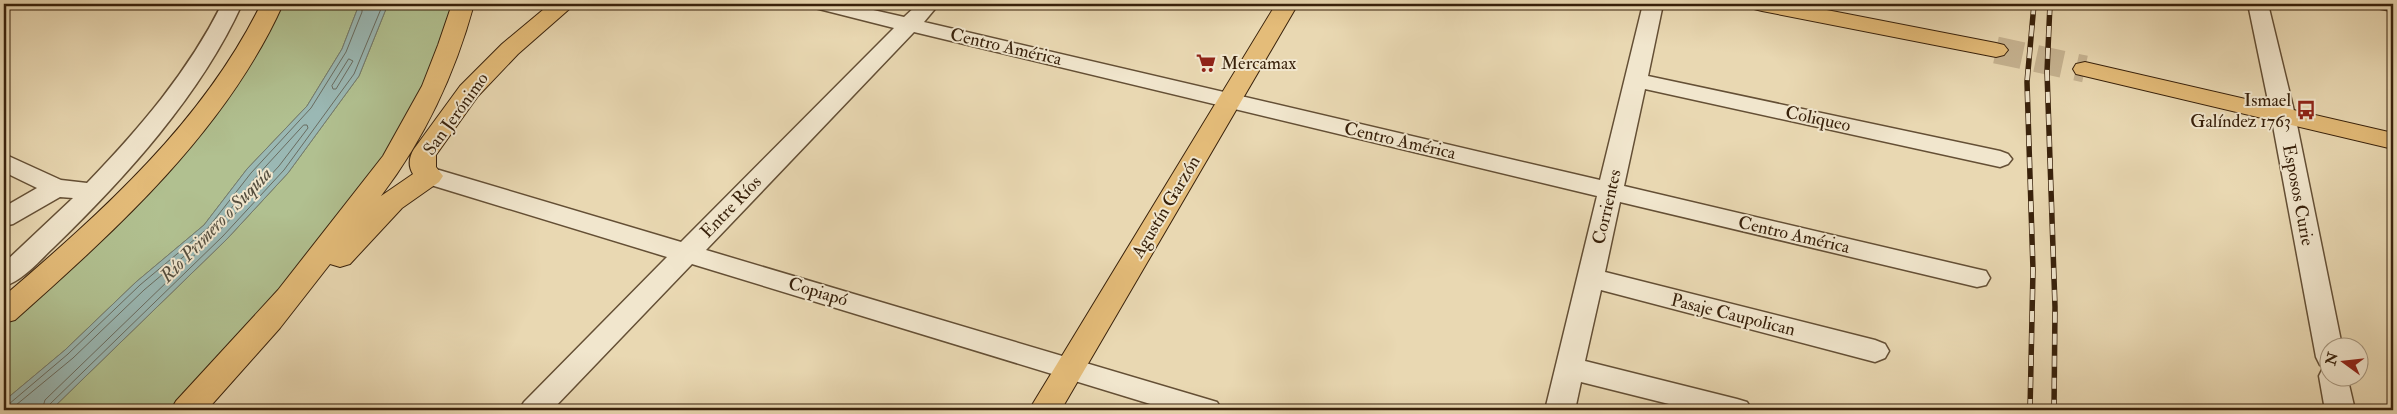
<svg xmlns="http://www.w3.org/2000/svg" width="2397" height="414" viewBox="0 0 2397 414" font-family="'IM FELL Double Pica',serif">
<style>
.green{fill:#b1c090;stroke:#74704e}
.water{fill:#9ab8b4;stroke:#737c70}
.lines{fill:none;stroke-linecap:round;stroke-linejoin:round}
.shore{stroke:#696c60;stroke-width:1}
.major-tunnel{stroke:#c6b391;stroke-width:27;stroke-dasharray:27 14;stroke-linecap:butt}
.minor-casing{stroke:#644f35;stroke-width:3}
.major-casing{stroke:#38210b;stroke-width:2}
.minor{fill:#f1e6cd;fill-rule:evenodd}
.major{fill:#e4bc79;fill-rule:evenodd}
.rail-casing{stroke:#38210b;stroke-width:5.5}
.rail{stroke:#f1e6cd;stroke-width:4;stroke-dasharray:11;stroke-linecap:butt}
.labels{text-anchor:middle;dominant-baseline:central;stroke-width:4;stroke-linejoin:round;paint-order:stroke}
.street-label{font-size:18px;fill:#38210b;stroke:#f1e6cd}
.poi-label{font-size:18px;fill:#38210b;stroke:#f1e6cd;text-anchor:start}
.water-label{font-size:19px;font-style:italic;fill:#554e3e;stroke:#f1e6cd}
</style>
<rect width="100%" height="100%" fill="#e9d8b2"/>
<filter id="stains"><feTurbulence type="fractalNoise" baseFrequency=".004" numOctaves="4"/><feColorMatrix values="0 0 0 0 .2 0 0 0 0 .09 0 0 0 0 .02 0 0 0 .5 -.17"/></filter>
<radialGradient id="worn" r=".72"><stop offset=".6" stop-color="#630" stop-opacity="0"/><stop offset="1" stop-color="#630" stop-opacity=".3"/></radialGradient>
<path class="green" d="M272,4H357V10L342,49L307,106L247,169L204,225L136,282L65,350L4,401V312L117,210L265,21Z
M388,4H463L453,39L419,113L228,368L187,410H51L227,239L288,173L359,76Z"/>
<path class="water" d="M357,4H388L359,76L288,173L227,239L51,410H4V401L65,350L136,282L204,225L247,169L307,106L342,49L357,10Z"/>
<g class="lines">
<path class="shore" d="M349,59L353,61L336,89H333L332,86Z
M304,125H307L308,128L279,166L222,228H219L218,225L256,177Z
M4,405L9,404L68,354L140,285L208,228L251,173L311,108L346,52L362,12V4
M10,410L73,358L144,290L201,242H204V246L45,400L42,410
M48,410L50,404L223,236L284,170L354,74L383,4"/>
<path class="major-tunnel" d="M1996,50L2085,69"/>
<defs>
<path id="minor" d="M222,4H242C201,95 125,178 54,247C40,260 23,281 4,286V263L73,198L60,197L13,224L4,226V207L37,188L4,172V154L61,180L87,183C140,128 188,72 222,4Z
M812,4H847L904,17L918,4H939L924,22L1600,180L1643,4H1663L1648,76L2000,151L2008,154L2012,159L2008,164L2000,167L1645,89L1624,186L1977,269L1986,271L1990,278L1986,285L1977,287L1620,202L1605,272L1875,340L1885,344L1889,351L1885,358L1875,362L1601,290L1585,361L1737,399L1747,402L1752,410H1693L1581,382L1575,410H1545L1597,196L914,32L706,250L1207,399L1217,402L1222,410H1170L692,264L552,410H519L524,402L667,257L421,182L418,176L421,170L430,168L439,170L681,242L894,28L815,8Z
M2248,4H2268L2295,115L2342,346H2330V376H2347L2355,410H2325L2319,376L2323,368L2327,367L2320,365L2316,357L2271,115Z
M2374,4H2393V11L2377,8Z"/>
<path id="major" d="M261,4H283C226,131 117,229 15,320L4,323V296C102,212 203,122 261,4Z
M452,4H474C455,74 425,138 381,196L413,174C408,166 409,157 414,149L460,86L502,44L550,4H575L518,54L478,96L436,155V167L443,176L439,182L402,208L350,264L340,267L330,264L280,328L207,410H171L176,401L278,290L383,156L422,86L438,45Z
M1276,4H1298L1061,410H1029Z
M1751,4H1796L1996,43L2004,45L2008,50L2004,55L1996,57L1762,11L1754,9Z
M2085,62L2393,133V149L2076,74L2073,69L2076,64Z"/>
</defs>
<use href="#minor" class="minor-casing"/>
<use href="#major" class="major-casing"/>
<use href="#minor" class="minor"/>
<use href="#major" class="major"/>
<defs>
<path id="rail" d="M2050,4L2047,72L2055,307L2054,410
M2030,410L2033,270L2027,82L2034,4"/>
</defs>
<use href="#rail" class="rail-casing"/>
<use href="#rail" class="rail"/>
</g>
<defs>
<symbol id="supermarket-bare" viewBox="-9 -9 18 18"><path d="M-6-5.5h2.5l.6 2H6L4.5 2H-2.5L-4.4-4H-6ZM-1.5 3.2a1.3 1.3 0 1 0 .1 0ZM3 3.2a1.3 1.3 0 1 0 .1 0Z" fill="#8f2418" stroke="#f1e6cd" stroke-width="2.5" paint-order="stroke"/></symbol>
<symbol id="bus-bare" viewBox="-9 -9 18 18"><path d="M-5-6H5V4H4V6H2V4H-2V6H-4V4H-5ZM-3.5-4V0h7V-4ZM-3.5 1.2v1.5H-2V1.2ZM2 1.2v1.5H3.5V1.2Z" fill="#8f2418" stroke="#f1e6cd" stroke-width="2.5" paint-order="stroke"/></symbol>
</defs>
<g fill-rule="evenodd">
<use href="#supermarket-bare" x="1192" y="49" width="28" height="28"/>
<use href="#bus-bare" x="2292" y="96" width="28" height="28"/>
</g>
<g class="labels">
<g class="street-label">
<text transform="translate(1006 47) rotate(13)">Centro América</text>
<text transform="translate(456 114) rotate(-54)">San Jerónimo</text>
<text transform="translate(1818 119) rotate(12)">Coliqueo</text>
<text transform="translate(1400 141) rotate(13)">Centro América</text>
<text transform="translate(2298 195) rotate(79)">Esposos Curie</text>
<text transform="translate(731 207) rotate(-46)">Entre Ríos</text>
<text transform="translate(1166 207) rotate(-59)">Agustín Garzón</text>
<text transform="translate(1607 207) rotate(-77)">Corrientes</text>
<text transform="translate(1794 235) rotate(13)">Centro América</text>
<text transform="translate(818 292) rotate(17)">Copiapó</text>
<text transform="translate(1733 315) rotate(14)">Pasaje Caupolican</text>
</g>
<g class="poi-label">
<text x="1221" y="63">Mercamax</text>
<text x="2291" y="100" text-anchor="end">Ismael<tspan x="2291" dy="21">Galíndez 1763</tspan></text>
</g>
<g class="water-label">
<text transform="translate(216 225) rotate(-46)">Río Primero o Suquía</text>
</g>
</g>
<rect width="2397" height="414" fill="none" stroke="#e9d8b2" stroke-width="20"/>
<rect x="5" y="5" width="2387" height="404" fill="none" stroke="#38210b" stroke-width="2.5"/>
<rect x="10" y="10" width="2377" height="394" fill="none" stroke="#38210b"/>
<g transform="translate(2344 362) rotate(285)"><circle r="24" fill="#f1e6cd" stroke="#a7977f"/>
<path d="M0-4L9 19L0 12L-9 19Z" fill="#8f2418"/>
<text y="-8" font-size="14" font-weight="bold" text-anchor="middle" fill="#38210b">N</text>
</g>
<rect width="100%" height="100%" filter="url(#stains)"/>
<rect width="100%" height="100%" fill="url(#worn)"/>
</svg>
